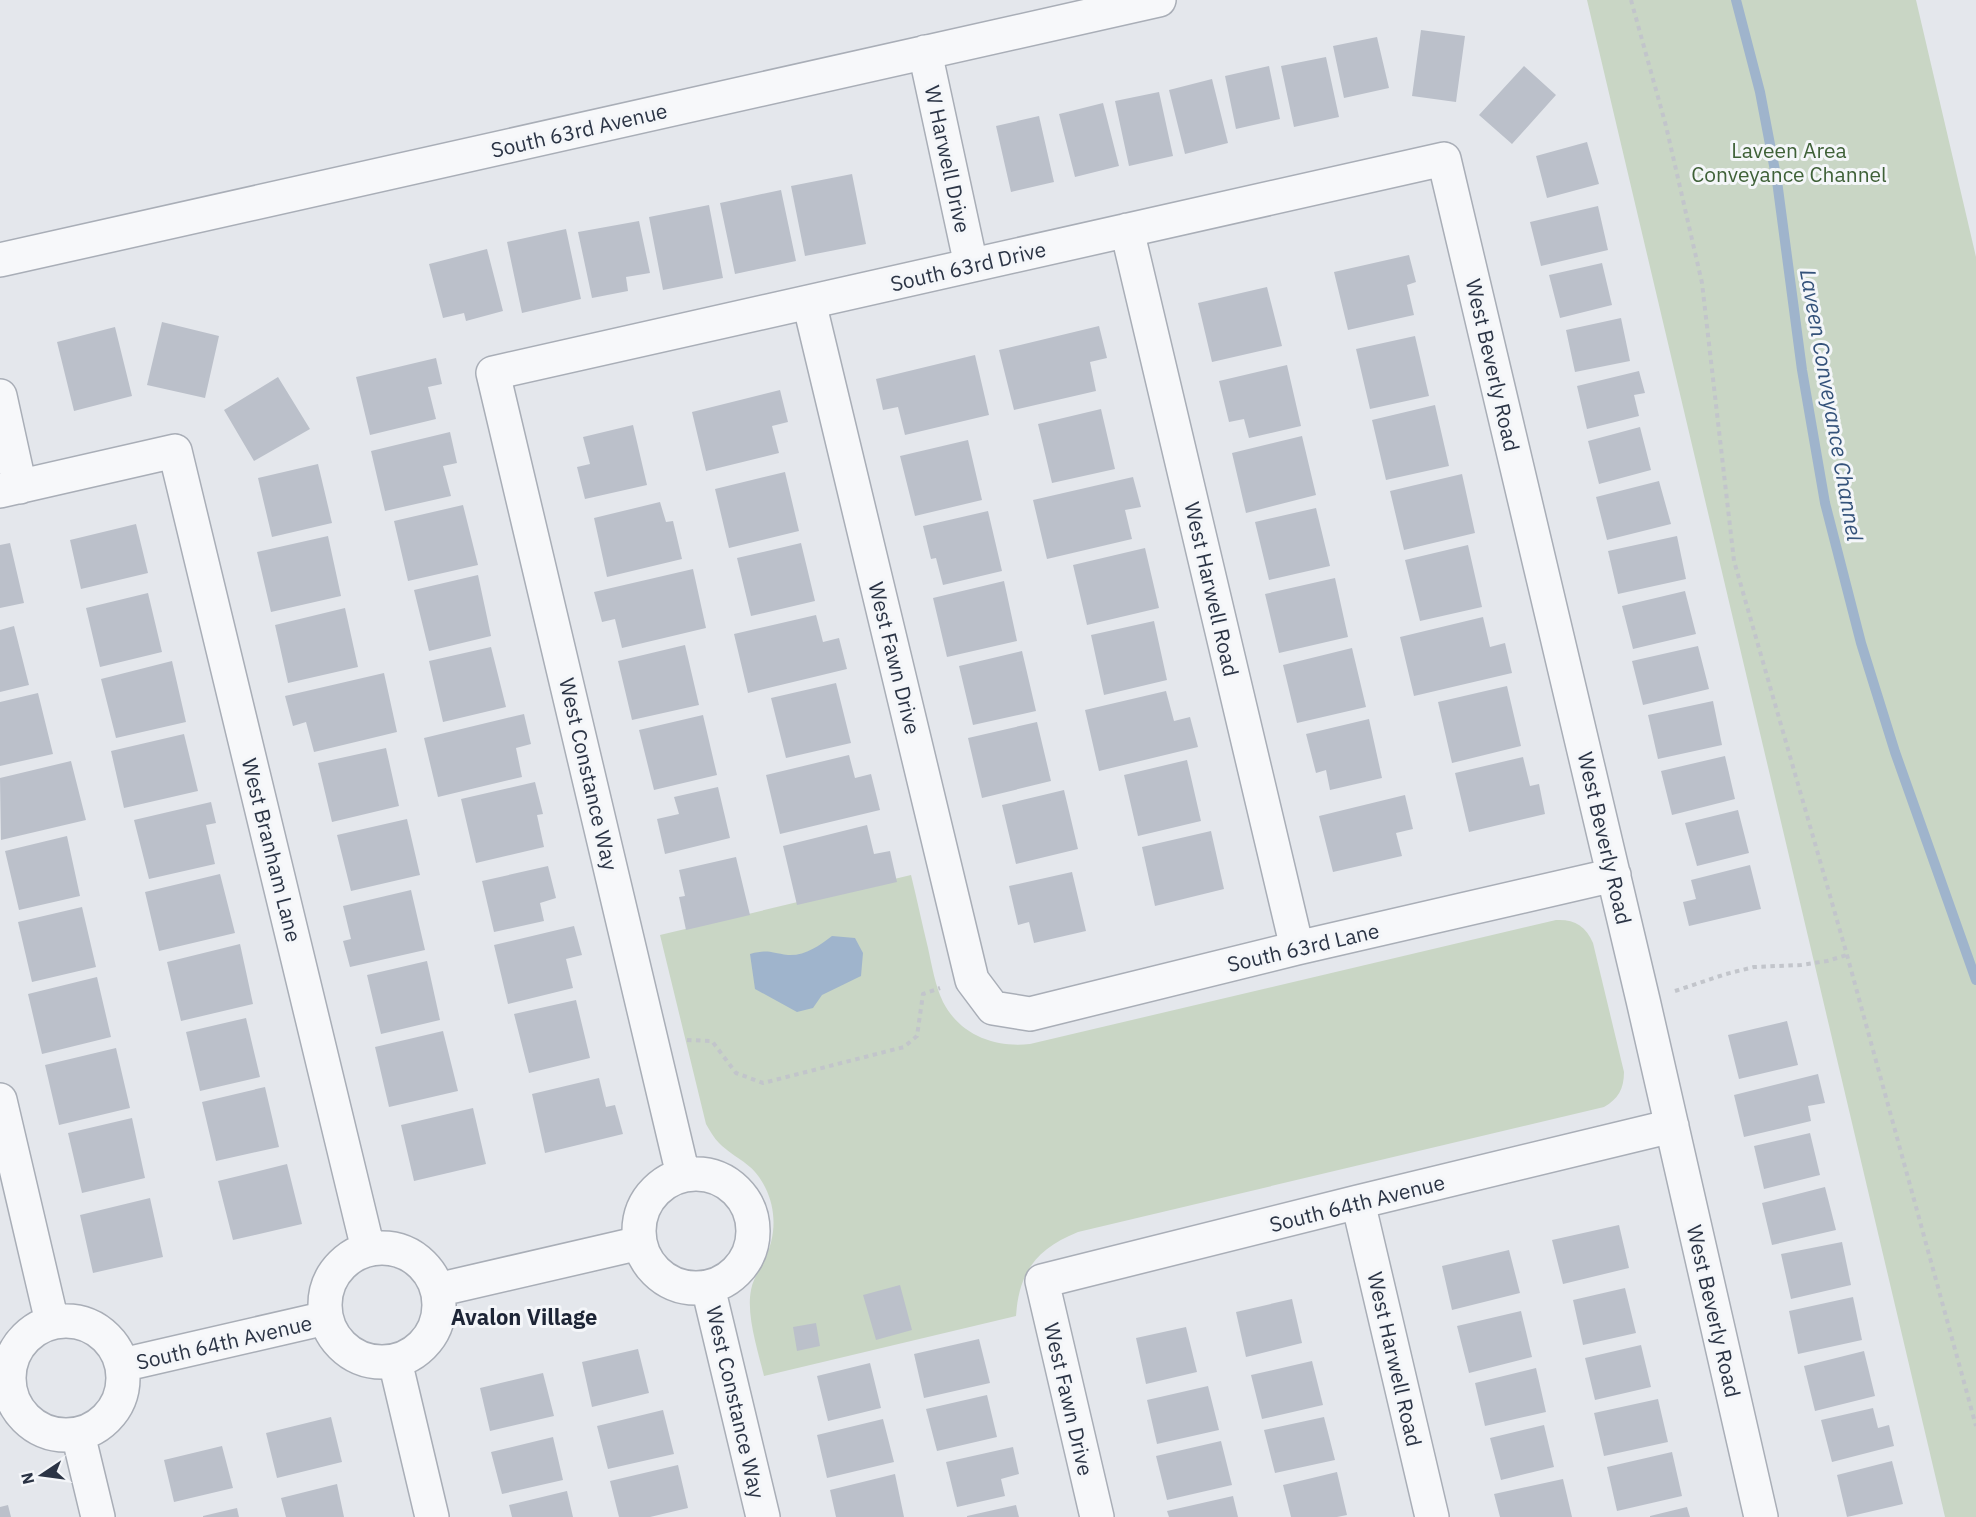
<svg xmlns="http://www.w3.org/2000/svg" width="1976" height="1517" viewBox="0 0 1976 1517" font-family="'IBM Plex Sans',sans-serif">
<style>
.green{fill:#c9d6c5}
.water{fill:#9fb4cc}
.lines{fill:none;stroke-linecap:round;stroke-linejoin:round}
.stream{stroke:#9fb4cc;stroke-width:10}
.building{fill:#bbc0ca}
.street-casing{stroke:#a9aeb7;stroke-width:36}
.path{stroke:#c2c5cb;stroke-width:4;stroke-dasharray:4.5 4.5;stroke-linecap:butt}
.street{stroke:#f7f8fa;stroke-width:33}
.labels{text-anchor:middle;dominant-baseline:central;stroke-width:6;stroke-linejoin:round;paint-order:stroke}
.street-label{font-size:21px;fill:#2b3445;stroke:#f4f6f9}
.park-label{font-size:21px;fill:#3f6138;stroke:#f4f6f9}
.water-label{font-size:22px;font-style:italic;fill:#34527a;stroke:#f4f6f9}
.neighbourhood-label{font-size:22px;font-weight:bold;fill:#1d2536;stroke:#f4f6f9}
</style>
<rect width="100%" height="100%" fill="#e4e7ec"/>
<path class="green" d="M1587,0H1916L1976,257V1517H1945Z
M911,875C917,899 922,924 928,948C932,966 935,985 943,1002C960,1035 995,1048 1030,1044L1556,920C1574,919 1586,926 1593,943L1624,1072C1624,1089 1618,1099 1604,1107L1078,1232C1036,1249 1019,1272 1016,1316L764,1376C758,1351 746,1315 751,1290C753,1279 759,1271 764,1261C776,1237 777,1211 765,1187C753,1162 736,1160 719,1143C714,1138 710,1131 706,1124L660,935Z"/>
<path class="water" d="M832,936L855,938L863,953L861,976L822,995L813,1008L797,1012L755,989L750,954C769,949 770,953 788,955C805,956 819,946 832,936Z"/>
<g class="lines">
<path class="stream" d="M1736,0L1760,92L1777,181L1802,370L1825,503L1861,643L1895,752L1976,980"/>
</g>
<path class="building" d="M1421,30L1465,36L1456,102L1412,96Z
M1377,37L1389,88L1344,98L1333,46Z
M1326,57L1339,117L1294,127L1281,66Z
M1269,66L1280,119L1236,129L1225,76Z
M1524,66L1556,95L1512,144L1479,115Z
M1212,79L1228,143L1185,154L1169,90Z
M1159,92L1173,156L1129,166L1115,101Z
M1103,103L1119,166L1075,177L1059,114Z
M1039,116L1054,182L1011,192L996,126Z
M1587,142L1599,184L1547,198L1536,156Z
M852,174L866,244L805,256L791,186Z
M781,190L796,261L735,274L720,203Z
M709,205L723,278L663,290L649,217Z
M1598,206L1608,250L1541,266L1530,222Z
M639,221L650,273L626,277L628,291L592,298L578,232Z
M566,229L581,299L522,313L507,242Z
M487,249L503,311L466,321L464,313L443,318L429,264Z
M1409,255L1416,282L1407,285L1414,315L1348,330L1334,272Z
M1602,263L1612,305L1560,318L1549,275Z
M1267,287L1282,346L1212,362L1198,303Z
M1621,318L1630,361L1575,372L1566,330Z
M162,322L219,336L205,398L147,385Z
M1099,326L1107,358L1090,362L1096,391L1014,410L999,350Z
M115,327L132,396L74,411L57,342Z
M1415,336L1429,396L1370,409L1356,349Z
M975,355L989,415L905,435L898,407L883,410L876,379Z
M436,358L442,384L428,387L436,419L370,435L356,377Z
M1287,365L1301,426L1249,438L1244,419L1229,422L1219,381Z
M1639,371L1645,393L1634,395L1639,416L1587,429L1577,386Z
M278,377L310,429L254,461L224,410Z
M780,390L788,422L772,426L779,453L706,471L692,412Z
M1435,405L1449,466L1386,480L1372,420Z
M1101,409L1115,469L1052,483L1038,424Z
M633,425L647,485L585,499L577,467L590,464L583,437Z
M1640,427L1651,470L1599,484L1588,441Z
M450,432L457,463L443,466L451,496L385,511L371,451Z
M1302,436L1316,495L1246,513L1232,453Z
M968,440L982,500L915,516L900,456Z
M318,464L332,523L272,537L258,478Z
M785,472L799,531L729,548L715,489Z
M1462,474L1475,533L1404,550L1390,491Z
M1133,477L1141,507L1125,510L1132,539L1047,559L1033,500Z
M1659,481L1671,524L1607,540L1596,497Z
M660,502L666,522L673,521L682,559L607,577L594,518Z
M463,505L478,565L408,581L394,521Z
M1316,508L1330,566L1269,580L1255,522Z
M988,511L1002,571L943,585L936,558L931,559L923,526Z
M136,524L148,573L81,589L70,540Z
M328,536L341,596L271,612L257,552Z
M1677,536L1686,579L1618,594L1608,551Z
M10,543L24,603L0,608V545Z
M801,543L815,601L751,616L737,558Z
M1468,545L1482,607L1420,621L1405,560Z
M1145,548L1159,608L1087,625L1073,565Z
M693,569L706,628L622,648L615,619L602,622L594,592Z
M478,575L491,636L429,651L414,590Z
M1335,578L1348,637L1279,653L1265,594Z
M1004,581L1017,641L947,657L933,598Z
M1685,591L1696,634L1633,649L1622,606Z
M148,593L162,652L100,667L86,608Z
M345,608L358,667L288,683L275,625Z
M816,615L823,642L839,638L847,669L748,693L734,634Z
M1483,617L1490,647L1505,643L1512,673L1414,696L1400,637Z
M1154,621L1167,680L1104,695L1091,635Z
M14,626L29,685L0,692V630Z
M685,645L699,705L632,720L618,661Z
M1698,646L1709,689L1643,705L1632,661Z
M491,647L506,707L443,722L429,661Z
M1352,648L1366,707L1297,723L1283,665Z
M1022,651L1036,711L973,725L959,666Z
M172,661L186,722L116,738L101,679Z
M384,673L397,732L314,752L306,722L293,726L285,696Z
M836,683L851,743L786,758L771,698Z
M1507,686L1521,746L1452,763L1438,702Z
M1166,691L1174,721L1190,717L1198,747L1099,771L1085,710Z
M38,693L53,754L0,766V702Z
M1713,701L1722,745L1658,759L1648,715Z
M524,714L531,744L516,748L522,777L438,797L424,738Z
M703,715L717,775L654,790L639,730Z
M1369,719L1382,778L1330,790L1326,770L1316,773L1306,734Z
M1037,722L1051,781L982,798L968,738Z
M184,734L198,791L124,808L111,751Z
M386,748L399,806L332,822L318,763Z
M849,755L855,778L871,774L880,810L780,834L766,775Z
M1725,756L1735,799L1672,815L1661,771Z
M1523,757L1530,786L1539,784L1545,814L1469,832L1455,773Z
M1187,760L1201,821L1138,836L1124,775Z
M71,761L86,820L1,840L0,778Z
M535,782L543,814L537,815L544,847L476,863L461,799Z
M718,787L730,838L665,854L657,819L679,814L674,797Z
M1064,790L1078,849L1016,864L1002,805Z
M1405,795L1413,829L1396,833L1402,856L1333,872L1319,816Z
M211,802L216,823L206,825L215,864L149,879L134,820Z
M1738,810L1749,853L1697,866L1685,823Z
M407,819L420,875L351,891L337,835Z
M867,825L874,854L890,851L897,882L797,905L783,846Z
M1211,831L1224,889L1155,906L1142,847Z
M67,836L80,896L19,910L5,851Z
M736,857L750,915L686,930L679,897L685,896L679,870Z
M1750,865L1761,909L1689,926L1683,902L1696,899L1691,880Z
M548,866L556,898L540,903L544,921L494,932L482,881Z
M1072,872L1086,931L1034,943L1029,922L1018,925L1009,886Z
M220,874L235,933L159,951L145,892Z
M411,890L425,950L350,967L343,941L351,939L343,906Z
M82,907L96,967L32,982L18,922Z
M574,926L582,955L566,959L573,988L508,1004L494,945Z
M240,944L253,1004L181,1021L167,962Z
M427,961L440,1020L381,1034L367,975Z
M97,977L111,1037L42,1054L28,994Z
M576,1000L590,1058L529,1073L514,1014Z
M246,1018L260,1077L200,1091L186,1032Z
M1787,1021L1798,1065L1739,1079L1728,1035Z
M443,1031L458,1091L389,1107L375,1047Z
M116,1048L130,1108L59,1125L45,1065Z
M1818,1074L1825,1103L1808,1106L1811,1121L1744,1137L1734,1095Z
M599,1078L606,1107L615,1105L623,1134L545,1153L532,1094Z
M265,1087L279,1147L216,1161L202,1102Z
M473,1108L486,1164L414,1181L401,1125Z
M132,1118L145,1178L82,1193L68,1133Z
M1810,1133L1820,1175L1764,1189L1754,1146Z
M287,1164L302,1224L233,1240L218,1181Z
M1825,1187L1836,1230L1772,1245L1762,1203Z
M150,1198L163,1257L93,1273L80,1215Z
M1619,1225L1629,1268L1563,1284L1552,1240Z
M1842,1242L1851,1285L1791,1299L1781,1254Z
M1509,1250L1520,1293L1452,1310L1442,1266Z
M900,1285L912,1330L876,1340L863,1295Z
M1625,1288L1636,1333L1583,1345L1573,1300Z
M1853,1297L1862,1340L1798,1354L1789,1311Z
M1292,1299L1302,1343L1246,1357L1236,1312Z
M1521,1311L1532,1357L1469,1373L1457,1326Z
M816,1323L820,1346L797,1351L793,1327Z
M1186,1327L1197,1372L1146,1384L1136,1338Z
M979,1339L990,1383L924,1398L914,1354Z
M1641,1345L1651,1387L1595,1400L1585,1358Z
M638,1349L649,1393L592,1407L582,1362Z
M1864,1351L1875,1396L1815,1411L1804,1366Z
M1312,1361L1323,1405L1262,1419L1251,1375Z
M870,1363L881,1408L828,1421L817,1376Z
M1536,1368L1546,1412L1485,1426L1475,1383Z
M543,1373L554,1416L490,1431L480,1388Z
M1208,1386L1219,1430L1157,1444L1147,1400Z
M987,1395L997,1437L937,1451L926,1409Z
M1658,1399L1668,1442L1604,1456L1594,1413Z
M1873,1408L1878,1428L1889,1425L1894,1446L1832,1462L1821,1420Z
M663,1410L674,1454L608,1469L597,1426Z
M331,1417L342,1462L277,1478L266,1433Z
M1324,1417L1335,1460L1275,1473L1264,1430Z
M883,1419L894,1462L827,1478L817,1435Z
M1544,1425L1554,1467L1501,1480L1490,1438Z
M553,1437L563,1480L502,1494L491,1452Z
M1221,1441L1232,1485L1167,1500L1156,1456Z
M222,1446L233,1488L174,1502L164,1460Z
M1013,1447L1019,1474L1001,1479L1005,1496L957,1507L946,1462Z
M1672,1452L1682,1496L1617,1511L1607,1467Z
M1892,1461L1903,1504L1847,1517L1837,1475Z
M678,1465L688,1508L650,1517H619L610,1481Z
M1337,1472L1347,1515L1337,1517H1291L1283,1485Z
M895,1474L904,1517H836L830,1490Z
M1563,1479L1572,1517H1500L1494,1494Z
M337,1484L344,1517H286L281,1498Z
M567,1491L573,1517H512L509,1505Z
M1233,1496L1238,1517H1169L1167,1511Z
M8,1505L11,1517H0V1507Z
M1016,1505L1019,1517H967V1516Z
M1687,1507L1690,1517H1650V1516Z
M237,1508L239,1517H203V1516Z"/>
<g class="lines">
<defs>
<path id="street" d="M925,52L971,265
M1127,230L1297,948
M0,260L1159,0
M809,302L972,980L993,1008L1030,1014L1297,948L1614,875
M0,396L20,487
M0,491L175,451L368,1249
M0,1100L52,1322
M639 1231a57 57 0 1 1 114 0a57 57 0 1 1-114 0Z
M683,1175L493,373L1444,159L1643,1000L1761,1517
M1358,1202L1432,1517
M325 1305a57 57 0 1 1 114 0a57 57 0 1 1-114 0Z
M708,1287L763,1517
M437,1290L640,1243
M9 1378a57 57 0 1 1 114 0a57 57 0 1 1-114 0Z
M395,1361L432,1517
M122,1365L326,1318
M78,1434L98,1517
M1097,1517L1042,1281L1358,1202L1672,1126"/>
</defs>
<use href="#street" class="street-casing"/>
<path class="path" d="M1631,0L1666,126L1702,283L1734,561L1847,955L1976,1426
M1675,991L1726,974L1754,967L1801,965L1827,961L1847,955
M687,1040L712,1041L736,1073L763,1083L904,1047L917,1036L923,994L940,988"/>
<use href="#street" class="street"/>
</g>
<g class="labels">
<g class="street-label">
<text transform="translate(579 130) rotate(-13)">South 63rd Avenue</text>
<text transform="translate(948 159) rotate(78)">W Harwell Drive</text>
<text transform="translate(968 266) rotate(-13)">South 63rd Drive</text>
<text transform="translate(1493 365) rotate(77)">West Beverly Road</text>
<text transform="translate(1212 589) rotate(77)">West Harwell Road</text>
<text transform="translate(895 658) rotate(76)">West Fawn Drive</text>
<text transform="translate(589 774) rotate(77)">West Constance Way</text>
<text transform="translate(1605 838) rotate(77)">West Beverly Road</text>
<text transform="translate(272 850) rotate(76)">West Branham Lane</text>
<text transform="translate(1303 947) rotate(-13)">South 63rd Lane</text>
<text transform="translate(1357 1203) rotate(-14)">South 64th Avenue</text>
<text transform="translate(1714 1311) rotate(77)">West Beverly Road</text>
<text transform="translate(224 1342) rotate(-13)">South 64th Avenue</text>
<text transform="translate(1395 1359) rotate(77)">West Harwell Road</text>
<text transform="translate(1069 1399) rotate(77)">West Fawn Drive</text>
<text transform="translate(736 1402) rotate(77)">West Constance Way</text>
</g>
<g class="park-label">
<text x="1789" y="150">Laveen Area<tspan x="1789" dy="24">Conveyance Channel</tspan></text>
</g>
<g class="water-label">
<text transform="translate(1832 405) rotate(80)">Laveen Conveyance Channel</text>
</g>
<g class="neighbourhood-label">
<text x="524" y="1316">Avalon Village</text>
</g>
</g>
<g transform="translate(42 1475) rotate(257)" stroke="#f4f6f9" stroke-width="4.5" paint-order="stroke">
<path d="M0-4.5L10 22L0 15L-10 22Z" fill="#2b3445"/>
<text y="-9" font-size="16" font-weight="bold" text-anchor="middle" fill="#2b3445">N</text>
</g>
</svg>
